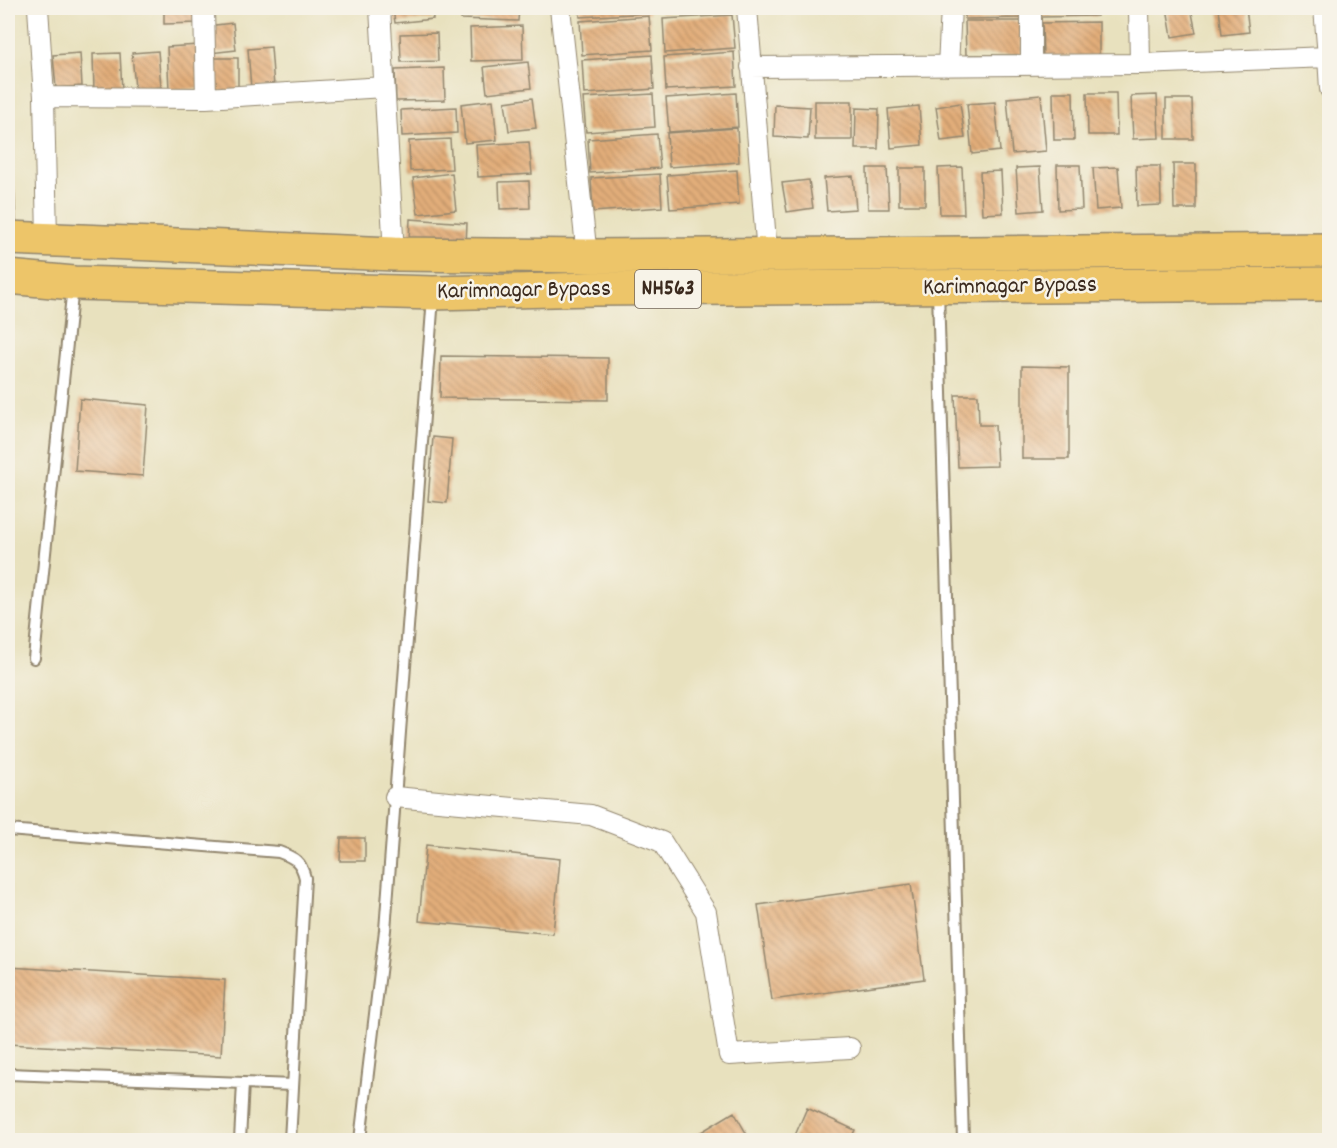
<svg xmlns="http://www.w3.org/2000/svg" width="1337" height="1148" viewBox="0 0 1337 1148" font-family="Dekko,sans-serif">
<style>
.building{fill:url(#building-back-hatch)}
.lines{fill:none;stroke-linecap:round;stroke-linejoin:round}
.service-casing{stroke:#92866e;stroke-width:14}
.minor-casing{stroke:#92866e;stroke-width:22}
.trunk-casing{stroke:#92866e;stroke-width:36}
.service{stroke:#fff;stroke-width:10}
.minor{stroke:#fff;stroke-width:20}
.trunk{stroke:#edc569;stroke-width:33}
.labels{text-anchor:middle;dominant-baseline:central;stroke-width:5;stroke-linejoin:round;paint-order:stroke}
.shield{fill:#f7f3e8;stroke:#73665b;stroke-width:1.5}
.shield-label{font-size:22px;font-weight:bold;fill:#3b2a1e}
.street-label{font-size:24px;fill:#3b2a1e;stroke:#f7f3e8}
</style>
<defs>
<pattern id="building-back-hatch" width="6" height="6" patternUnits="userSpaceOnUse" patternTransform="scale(1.5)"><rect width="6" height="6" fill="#e3ae7a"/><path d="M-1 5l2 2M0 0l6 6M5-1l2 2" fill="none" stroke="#b98e63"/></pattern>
</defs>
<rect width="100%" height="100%" fill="#f7f3e8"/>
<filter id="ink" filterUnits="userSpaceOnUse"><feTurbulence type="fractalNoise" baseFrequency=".0167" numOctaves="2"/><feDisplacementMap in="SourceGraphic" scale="12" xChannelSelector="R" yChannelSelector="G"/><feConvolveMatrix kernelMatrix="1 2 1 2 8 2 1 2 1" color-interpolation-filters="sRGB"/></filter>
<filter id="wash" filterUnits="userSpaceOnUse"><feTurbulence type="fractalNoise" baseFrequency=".008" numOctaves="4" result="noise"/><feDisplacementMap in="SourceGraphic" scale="24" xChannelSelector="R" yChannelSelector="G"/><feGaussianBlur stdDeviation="1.35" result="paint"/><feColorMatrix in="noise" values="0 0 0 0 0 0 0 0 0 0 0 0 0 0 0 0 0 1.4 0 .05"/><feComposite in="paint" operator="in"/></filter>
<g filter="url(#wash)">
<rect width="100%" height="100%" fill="#e8e1be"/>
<g id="blocks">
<path class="building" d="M164,8H197L198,23L164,24Z
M393,8H432L433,19L395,23Z
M461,8H519L518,21L461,19Z
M579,8H649V13L580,17Z
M660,8H718V9L661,13Z
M965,8H1022V18L965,19Z
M1040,8H1097V16L1040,17Z
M1167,8H1191L1196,33L1172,37Z
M1219,8H1246L1249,32L1222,35Z
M732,15L735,48L665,53L663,19Z
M649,16L652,50L582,55L580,21Z
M965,21H1022V55H966Z
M1099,22V56L1043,57L1042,23Z
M233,23L236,50L210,53L207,26Z
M522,26L523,60L471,61L470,28Z
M437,33L438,61L401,62L400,34Z
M199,45L201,89L169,90L167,47Z
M271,47L274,87L251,89L248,49Z
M158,51L161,87L135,89L132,53Z
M734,52L736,86L666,90L664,57Z
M80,53L82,86L56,88L53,55Z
M120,53L122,90L94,91L93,54Z
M652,55L654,89L584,94L582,60Z
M209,58H238V92H210Z
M528,62L531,88L487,93L484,67Z
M444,68L445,100L396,101L395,70Z
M1053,92H1073L1074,140H1054Z
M736,93L738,127L669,132L666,98Z
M1087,93H1116L1117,135H1088Z
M653,94L655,127L586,132L583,98Z
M1041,95L1046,151L1012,154L1007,98Z
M1157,95L1159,138L1133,139L1131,96Z
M532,98L536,128L509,131L505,102Z
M1166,99H1192L1193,139H1166Z
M493,100L497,140L465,143L461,104Z
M815,101H852V140H815Z
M995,102L1000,151L972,154L967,104Z
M960,103L965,138L941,141L936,107Z
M775,105L810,107L808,139L774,137Z
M919,106L922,145L891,148L888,109Z
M456,107L457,133L402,136L401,110Z
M856,108L879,109L878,149H855Z
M737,128L739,162L669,167L667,133Z
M657,134L660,168L590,173L588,139Z
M450,139L452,169L410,171L409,141Z
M529,142L532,174L478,177L476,145Z
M8,147H10L12,183H8Z
M1173,164H1196V209H1174Z
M1057,165H1080L1082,209L1058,210Z
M1136,166H1160L1161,205L1137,206Z
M962,167L964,214H940L938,168Z
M1040,167L1043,210L1019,212L1016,168Z
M1118,167L1121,208L1096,210L1093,168Z
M867,168H887L889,209H868Z
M899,168H925V205H899Z
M737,170L739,204L670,209L667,175Z
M1001,171L1003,213L982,214L980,172Z
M452,173L456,210L418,214L413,178Z
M660,174L662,207L593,212L591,178Z
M853,176L856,209L827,211L824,178Z
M809,180L813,208L787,212L782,183Z
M529,181L530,208L500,209L499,182Z
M14,186L16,222H8V187Z
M410,219L467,223L466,245L409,241Z
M441,356L608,358V400L440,398Z
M1022,366L1069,367V459H1022Z
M955,395H978L979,425H995L997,466L958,467Z
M80,399L148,405L143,476L75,471Z
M433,437L452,439L447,503L428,501Z
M341,838H365V861H340Z
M426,845L560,859L553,934L419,921Z
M911,884L924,979L772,1000L758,905Z
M8,967L225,980L221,1056L8,1044Z
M807,1108L855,1130L850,1140H793Z
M734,1112L750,1140H688Z"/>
</g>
</g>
<g filter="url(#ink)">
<use href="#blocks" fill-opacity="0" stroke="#92866e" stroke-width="1.5"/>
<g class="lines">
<defs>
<path id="service" d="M938,291L963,1140
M34,658L73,286
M8,830L279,852C295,858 301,861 305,878L290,1140
M8,1074L293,1085
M240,1140L243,1083
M360,1140L385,930L433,297"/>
<path id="minor" d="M38,8L44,97L47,239
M204,8L206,98
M380,8L394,254
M560,8L587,256
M747,8L767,254
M1139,8L1140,64
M1324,8L1328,57
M1031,63V8
M948,66L951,8
M751,67L1140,64L1328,57L1330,89
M44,97L206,98L384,87
M395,797L591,815L662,842L706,912L729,1055L850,1048"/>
<path id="trunk" d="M8,238L394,254L587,256L1330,250
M8,277L74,283L433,293L595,289L1330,284"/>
</defs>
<use href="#service" class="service-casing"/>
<use href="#minor" class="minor-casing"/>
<use href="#trunk" class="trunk-casing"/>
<use href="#service" class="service"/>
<use href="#minor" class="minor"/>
<use href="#trunk" class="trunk"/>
</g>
</g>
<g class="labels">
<rect class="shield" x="635" y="270" width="66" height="38" rx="4.5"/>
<g class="shield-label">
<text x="668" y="289">NH563</text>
</g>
<g class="street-label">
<text transform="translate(1010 287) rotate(-1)">Karimnagar Bypass</text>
<text transform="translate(524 291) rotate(-1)">Karimnagar Bypass</text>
</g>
</g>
<rect width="1337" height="1148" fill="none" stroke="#f7f3e8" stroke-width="30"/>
</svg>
